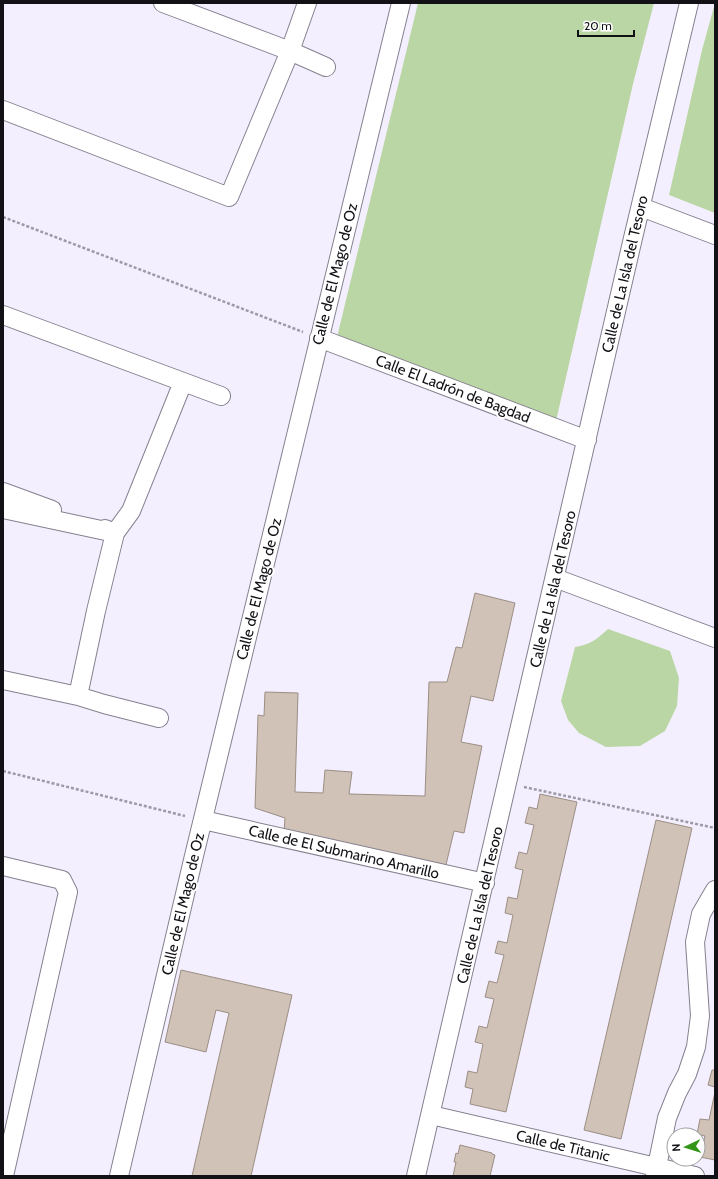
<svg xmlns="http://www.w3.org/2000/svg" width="718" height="1179" viewBox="0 0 718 1179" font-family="Cabin,sans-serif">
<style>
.green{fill:#bbd6a5}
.building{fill:#d0c2b7;stroke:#9b8e84}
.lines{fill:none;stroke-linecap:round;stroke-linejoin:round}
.minor-casing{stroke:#86818f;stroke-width:20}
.path{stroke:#9d99a5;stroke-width:2.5;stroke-dasharray:3 2;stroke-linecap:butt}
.minor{stroke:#fff;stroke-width:18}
.labels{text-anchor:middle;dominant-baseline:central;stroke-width:4;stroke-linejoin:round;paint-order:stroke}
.street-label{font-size:15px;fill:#121116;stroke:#fff}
</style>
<rect width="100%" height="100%" fill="#f4efff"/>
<path class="green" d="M418,3H654L633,84L556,421L337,337Z
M715,3V213L669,195L702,50Z
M608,629L670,651L679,678L677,706L665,731L640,746L606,747L579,733L568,720L561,701L575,647C591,644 596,640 608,629Z"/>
<path class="building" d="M475,593L515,603L493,701L471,696L461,742L482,746L464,833L454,831L445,869L284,832L285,818L255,808L258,715L264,716L265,692L298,693L295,792L323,793L325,770L352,772L349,794L425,796L429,682H447L456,647L462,648Z
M540,794L577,802L506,1112L470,1104L473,1089L465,1087L468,1071L477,1073L483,1044L475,1042L479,1026L487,1028L494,999L485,997L489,981L497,983L504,955L495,953L498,941L507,943L513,915L505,913L508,897L517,899L523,870L515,868L519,852L527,854L534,825L525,823L529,807L537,809Z
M656,820L692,828L621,1139L584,1130Z
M181,970L292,995L251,1176H192L229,1013L216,1010L206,1052L165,1042Z
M712,1070H715V1087L708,1085Z
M715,1092V1160L700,1157L705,1136L697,1134L700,1119L709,1120Z
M460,1145L492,1153V1154L495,1155L490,1176H453L456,1162H454L456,1153L458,1154Z"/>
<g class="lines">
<defs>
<path id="minor" d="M163,3L290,51L326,67
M3,110L229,197L290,51L307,3
M641,207L715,235
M3,315L221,396
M319,338L587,440
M3,492L52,510
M3,509L115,533L96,611L78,696L3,680
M105,529L115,533L131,511L183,382
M555,578L715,638
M78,696L104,704L159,718
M203,820L485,883
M3,866L62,880L68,892L4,1176
M431,1115L695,1176
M119,1176L193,860L401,3
M416,1176L633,238L689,3
M655,1176L667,1118L677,1093L687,1074L696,1047L700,1016L695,942L701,914L715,890"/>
</defs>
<use href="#minor" class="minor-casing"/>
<path class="path" d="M3,217L303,332
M3,771L185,816
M524,787L715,828"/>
<use href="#minor" class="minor"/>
</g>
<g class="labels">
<g class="street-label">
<text transform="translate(335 274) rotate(-76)">Calle de El Mago de Oz</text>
<text transform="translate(625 274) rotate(-77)">Calle de La Isla del Tesoro</text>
<text transform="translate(453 389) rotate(21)">Calle El Ladrón de Bagdad</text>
<text transform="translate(259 589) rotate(-76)">Calle de El Mago de Oz</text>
<text transform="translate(553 589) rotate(-77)">Calle de La Isla del Tesoro</text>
<text transform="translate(344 852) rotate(13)">Calle de El Submarino Amarillo</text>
<text transform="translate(183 904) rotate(-77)">Calle de El Mago de Oz</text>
<text transform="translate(480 905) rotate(-77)">Calle de La Isla del Tesoro</text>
<text transform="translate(563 1146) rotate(13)">Calle de Titanic</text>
</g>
</g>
<rect width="718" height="1179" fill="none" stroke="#121116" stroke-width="8"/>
<g transform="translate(686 1147) rotate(266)"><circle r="19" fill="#ffffff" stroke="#a0a0a2"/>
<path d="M0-3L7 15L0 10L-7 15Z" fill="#329518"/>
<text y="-6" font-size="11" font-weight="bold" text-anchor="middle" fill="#121116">N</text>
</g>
<path d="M578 30v6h56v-6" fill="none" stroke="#121116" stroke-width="2"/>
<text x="584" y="30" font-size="12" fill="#121116" stroke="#ffffff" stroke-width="3" paint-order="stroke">20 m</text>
</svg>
